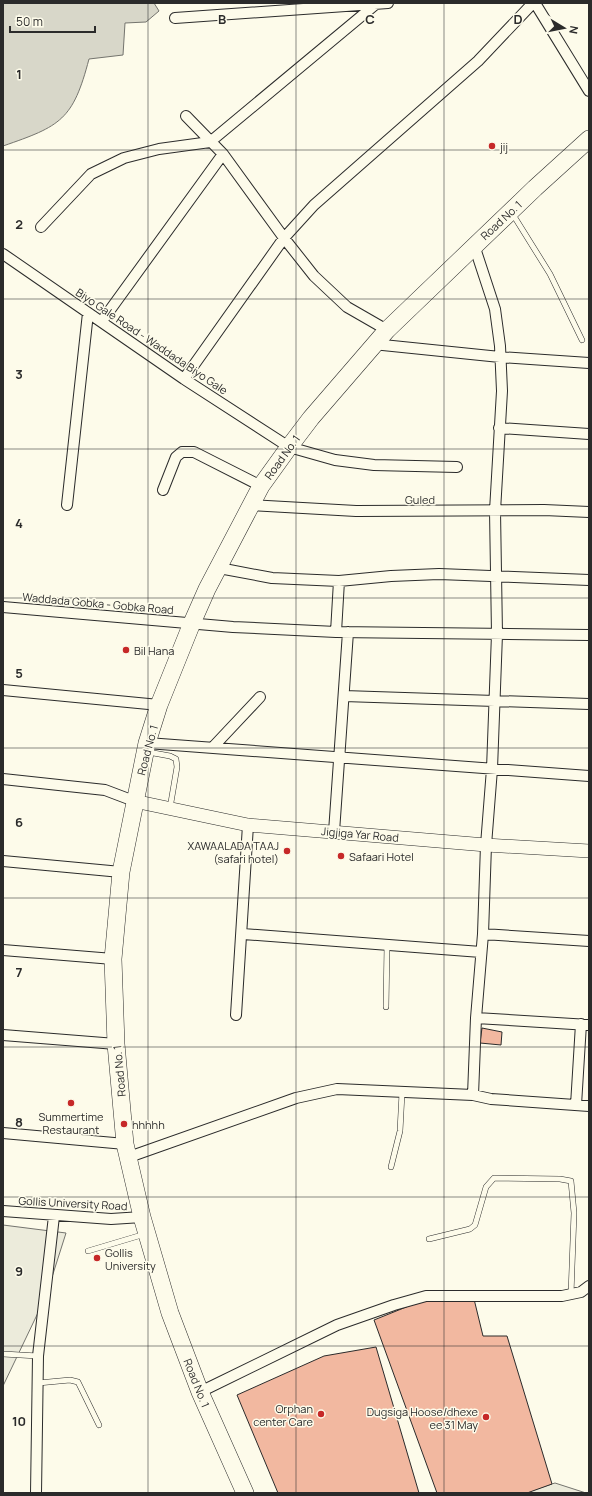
<svg xmlns="http://www.w3.org/2000/svg" width="592" height="1496" viewBox="0 0 592 1496" font-family="Manrope,sans-serif">
<style>
.green{fill:#ecebdb;stroke:#74746e}
.water{fill:#d8d7c9;stroke:#74746e}
.building{fill:#f2b8a0;stroke:#2b2b2b}
.lines{fill:none;stroke-linecap:round;stroke-linejoin:round}
.service-casing{stroke:#2b2b2b;stroke-width:6}
.minor-casing{stroke:#2b2b2b;stroke-width:12}
.tertiary-casing{stroke:#2b2b2b;stroke-width:14}
.trunk-casing{stroke:#2b2b2b;stroke-width:18}
.service{stroke:#fdfbea;stroke-width:5}
.minor{stroke:#fdfbea;stroke-width:10}
.tertiary{stroke:#fdfbea;stroke-width:13}
.trunk{stroke:#fdfbea;stroke-width:17}
.grid{fill:none;stroke:#2b2b2b;stroke-width:1;stroke-opacity:0.55}
.poi-dot{fill:#c62828;stroke:#fdfbea;stroke-width:1.5}
.labels{text-anchor:middle;dominant-baseline:central;stroke-width:3;stroke-linejoin:round;paint-order:stroke}
.poi-label{font-size:11px;fill:#2b2b2b;stroke:#fdfbea;text-anchor:start}
.street-label{font-size:11px;fill:#2b2b2b;stroke:#fdfbea}
.grid-label{font-size:13px;text-anchor:middle;font-weight:bold;fill:#2b2b2b;stroke:#fdfbea;stroke-width:3;stroke-linejoin:round;paint-order:stroke}
</style>
<rect width="100%" height="100%" fill="#fdfbea"/>
<path class="green" d="M3,1225L66,1233L46,1296L3,1386Z
M555,1483L586,1493H524Z"/>
<path class="water" d="M3,3H154L159,11L146,22L125,23L123,55L89,59C73,120 61,126 3,146Z"/>
<path class="building" d="M482,1028L502,1032L501,1045L480,1043Z
M474,1299L483,1336H507L552,1484L527,1493H437L374,1320L421,1301Z
M376,1347L419,1493H278L237,1395L324,1356Z"/>
<g class="lines">
<defs>
<path id="service" d="M512,213L550,274L582,340
M148,752L170,756L176,759L177,767L170,808
M386,1007L387,945
M391,1167L400,1131L402,1093
M429,1239L470,1229L475,1225L486,1187L494,1178L560,1179L571,1181L574,1213L571,1294
M88,1251L145,1234
M3,1354L38,1356
M38,1383L70,1380L78,1382L99,1425"/>
<path id="minor" d="M535,3L589,91
M175,18L388,3
M186,116L223,154L284,238L314,276L347,307L387,330
M41,227L91,174L124,158L159,149L210,142L376,4
M474,245L495,309L500,346L502,391L495,511L497,634L492,769L486,845L483,934L476,1018L473,1095L491,1099L589,1106
M3,254L184,379L289,447L335,460L374,465L457,467
M102,321L223,154
M373,344L500,357L589,363
M184,379L284,238L314,205L478,61L533,3
M499,428L589,434
M163,490L176,457L182,452H194L261,486
M67,505L88,313
M251,505L356,511L544,510L589,512
M219,568L272,578L339,581L391,576L439,574L589,580
M3,607L233,627L336,632L589,635
M336,632L339,581
M3,690L159,705
M344,696L589,704
M147,743L589,776
M213,747L260,697
M3,779L105,790L134,801
M334,832L348,632
M3,861L121,872
M243,934L481,952
M483,934L589,941
M3,950L113,959
M236,1015L248,825
M476,1018L589,1025
M3,1035L116,1044
M576,1105L581,1024
M3,1133L125,1144
M129,1157L296,1098L337,1089L473,1095
M3,1211L111,1219L142,1217
M200,1392L337,1325L394,1305L426,1296H562L581,1292L589,1286
M36,1493L38,1356L54,1216"/>
<path id="tertiary" d="M134,801L248,825L486,845L589,851"/>
<path id="trunk" d="M245,1493L200,1392L170,1313L142,1217L125,1144L116,1044L113,959L121,872L147,743L159,705L192,623L207,589L261,486L289,447L311,418L387,330L535,188L589,139"/>
</defs>
<use href="#service" class="service-casing"/>
<use href="#minor" class="minor-casing"/>
<use href="#tertiary" class="tertiary-casing"/>
<use href="#trunk" class="trunk-casing"/>
<use href="#service" class="service"/>
<use href="#minor" class="minor"/>
<use href="#tertiary" class="tertiary"/>
<use href="#trunk" class="trunk"/>
</g>
<path class="grid" d="M148,3V1493M296,3V1493M444,3V1493M3,150H589M3,299H589M3,449H589M3,598H589M3,748H589M3,898H589M3,1047H589M3,1197H589M3,1346H589"/>
<g class="poi-dot">
<circle cx="492" cy="146" r="4"/>
<circle cx="126" cy="650" r="4"/>
<circle cx="287" cy="851" r="4"/>
<circle cx="341" cy="856" r="4"/>
<circle cx="71" cy="1103" r="4"/>
<circle cx="124" cy="1124" r="4"/>
<circle cx="97" cy="1258" r="4"/>
<circle cx="321" cy="1414" r="4"/>
<circle cx="486" cy="1417" r="4"/>
</g>
<g class="labels">
<g class="poi-label">
<text x="500" y="146">jij</text>
<text x="134" y="650">Bil Hana</text>
<text x="279" y="845" text-anchor="end">XAWAALADA TAAJ<tspan x="279" dy="13">(safari hotel)</tspan></text>
<text x="349" y="856">Safaari Hotel</text>
<text x="71" y="1116" text-anchor="middle">Summertime<tspan x="71" dy="13">Restaurant</tspan></text>
<text x="132" y="1124">hhhhh</text>
<text x="105" y="1252">Gollis<tspan x="105" dy="13">University</tspan></text>
<text x="313" y="1408" text-anchor="end">Orphan<tspan x="313" dy="13">center Care</tspan></text>
<text x="478" y="1411" text-anchor="end">Dugsiga Hoose/dhexe<tspan x="478" dy="13">ee 31 May</tspan></text>
</g>
<g class="street-label">
<text transform="translate(501 220) rotate(-43)">Road No. 1</text>
<text transform="translate(152 341) rotate(34)">Biyo Gale Road - Waddada Biyo Gale</text>
<text transform="translate(282 457) rotate(-54)">Road No. 1</text>
<text x="420" y="499">Guled</text>
<text transform="translate(98 603) rotate(5)">Waddada Gobka - Gobka Road</text>
<text transform="translate(147 750) rotate(-75)">Road No. 1</text>
<text transform="translate(360 834) rotate(5)">Jigjiga Yar Road</text>
<text transform="translate(119 1071) rotate(-95)">Road No. 1</text>
<text transform="translate(73 1203) rotate(3)">Gollis University Road</text>
<text transform="translate(197 1383) rotate(68)">Road No. 1</text>
</g>
</g>
<g class="grid-label">
<text x="222" y="24">B</text>
<text x="370" y="24">C</text>
<text x="518" y="24">D</text>
<text x="19" y="79">1</text>
<text x="19" y="229">2</text>
<text x="19" y="379">3</text>
<text x="19" y="528">4</text>
<text x="19" y="678">5</text>
<text x="19" y="827">6</text>
<text x="19" y="977">7</text>
<text x="19" y="1127">8</text>
<text x="19" y="1276">9</text>
<text x="19" y="1426">10</text>
</g>
<rect width="592" height="1496" fill="none" stroke="#2b2b2b" stroke-width="8"/>
<g transform="translate(564 28) rotate(100)" stroke="#fdfbea" stroke-width="3" paint-order="stroke">
<path d="M0-3L7 15L0 10L-7 15Z" fill="#2b2b2b"/>
<text y="-6" font-size="11" font-weight="bold" text-anchor="middle" fill="#2b2b2b">N</text>
</g>
<path d="M10 26v6h85v-6" fill="none" stroke="#2b2b2b" stroke-width="2"/>
<text x="16" y="26" font-size="12" fill="#2b2b2b" stroke="#fdfbea" stroke-width="3" paint-order="stroke">50 m</text>
</svg>
